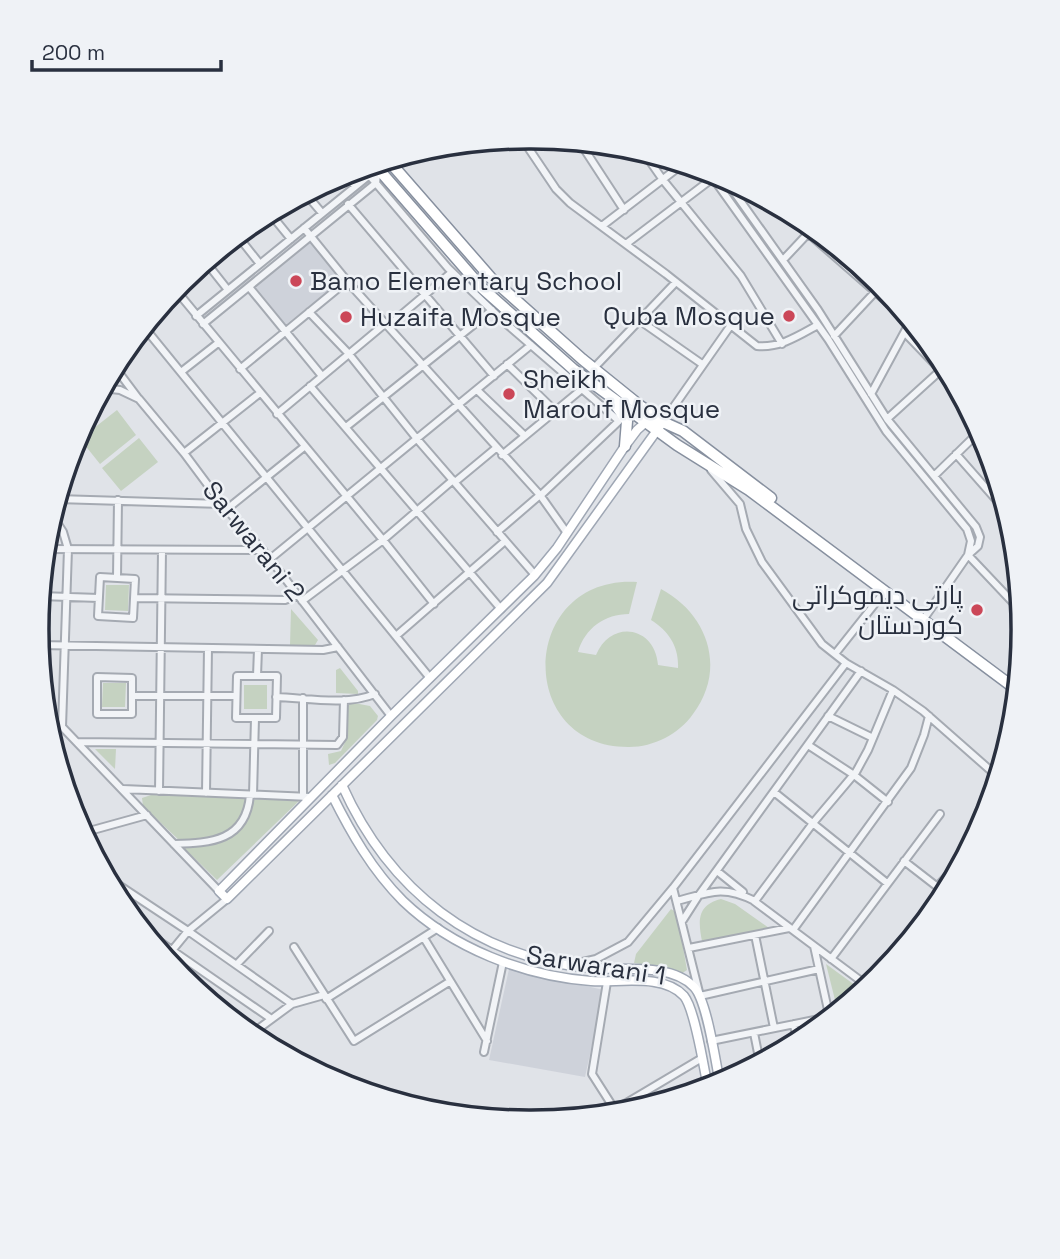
<svg xmlns="http://www.w3.org/2000/svg" width="1060" height="1259" viewBox="0 0 1060 1259" font-family="'Space Grotesk',Cairo,sans-serif">
<style>
.built{fill:#ced2da}
.green{fill:#c5d2c1}
.lines{fill:none;stroke-linecap:round;stroke-linejoin:round}
.minor-casing{stroke:#a5aab2;stroke-width:10}
.major-casing{stroke:#9fa7b4;stroke-width:11}
.highway-casing{stroke:#87909f;stroke-width:13}
.minor{stroke:#f2f4f7;stroke-width:6}
.major{stroke:#fff;stroke-width:8}
.highway{stroke:#fff;stroke-width:10}
.poi-dot{fill:#cb4758;stroke:#eff2f6;stroke-width:2.5}
.labels{text-anchor:middle;dominant-baseline:central;stroke-width:5;stroke-linejoin:round;paint-order:stroke}
.poi-label{font-size:26px;fill:#29303f;stroke:#eff2f6;text-anchor:start}
.street-label{font-size:26px;fill:#29303f;stroke:#eff2f6}
.rim{fill:none;stroke:#29303f;stroke-width:3.5}
</style>
<rect width="100%" height="100%" fill="#e0e3e8"/>
<path class="built" d="M308,237L342,280L284,326L250,282Z
M509,969L604,990L585,1077L489,1060Z"/>
<path class="green" d="M117,410L136,435L100,464L80,439Z
M139,438L158,462L121,491L102,468Z
M637,582L629,614C605,614 585,628 578,652L596,655C611,619 655,626 658,665L678,668C679,647 669,631 651,620L661,589C708,614 727,669 693,714C679,734 654,747 629,747C514,748 519,575 637,582Z
M106,585H129L128,611L105,610Z
M291,609L318,640L315,645H290Z
M340,668L358,691V694L336,693V670Z
M103,683H126L125,707H102Z
M244,685H267V709H244Z
M354,703L370,706L378,716L377,720L335,763L329,765L328,754L341,751L347,738V705Z
M95,749H116L115,769Z
M151,795L241,798L246,799C243,836 211,838 181,842L143,806L142,798Z
M260,799L299,801L217,880L181,845C206,844 232,845 245,820C249,814 250,806 254,800Z
M721,899L735,904L769,928L702,941C698,921 697,905 721,899Z
M671,909L677,913L687,970L681,974L662,967L634,963L636,954Z
M826,964L863,991L838,1012Z"/>
<g class="lines">
<defs>
<path id="minor" d="M521,137L556,189L570,203L666,274L757,346C780,348 798,336 818,325
M579,141L624,210
M642,150L663,180L741,276L782,344
M587,153L601,143
M708,171L828,339L886,431L967,529L971,541L968,555
M344,173L355,186
M369,175L448,268L502,320L619,421L540,496
M722,175L818,310L887,419L976,527L980,537L978,546L968,555L923,620
M305,193L322,213
M348,204L494,376
M269,212L291,239
M602,226L684,163
M304,228L347,281L540,495L567,533
M808,233L910,322
M237,235L260,264
M626,244L713,178
M783,260L814,227
M205,261L228,290
M249,287L322,376
M175,289L383,540L434,604
M156,312L178,293
M309,312L349,354L417,439L535,575
M196,316L388,160
M639,320L702,364
M203,324L376,183L378,168
M388,326L452,272
M144,327L430,678
M905,333L957,387
M834,336L875,292
M507,364L555,411
M114,366L138,398
M240,369L347,281
M593,369L676,282
M181,372L218,343
M310,386L501,609
M102,388L120,390L139,399L184,453L222,504L270,559L391,716
M477,390L525,436
M871,394L911,320
M277,414L386,323
M887,419L941,370
M663,422L731,325
M346,427L492,310
M184,453L260,393
M956,454L1007,512
M502,455L582,389
M711,470L740,504L746,529L762,562L822,644L846,663L893,690L923,711L998,777
M934,476L980,431
M455,482L496,448
M57,499L222,504
M227,509L304,447
M52,515L63,532L68,549L62,727
M497,532L540,495
M45,549L263,550
M968,555L1021,611
M270,559L531,345
M100,577L135,579L133,618L98,616Z
M117,578L118,500
M40,596L99,598
M134,598L285,600L298,595
M302,601L383,540L453,480
M396,636L505,541
M38,645L323,650L338,647
M835,654L885,591
M237,676H277L276,718H236Z
M257,676L258,649
M97,677L132,678V714H97Z
M132,696H236
M276,697C307,698 346,706 375,694
M45,709L219,891
M828,716L873,738
M77,742L337,745L343,737L344,700
M808,745L854,775L888,802
M123,789L310,797
M159,791L162,550
M774,792L887,883
M206,793L208,648
M253,795L255,718
M303,797V698
M82,833L147,815
M174,844C211,843 246,841 250,795
M904,861L944,892
M717,871L743,892
M105,876L188,931L292,1004
M937,887L964,858
M673,888L700,996L819,969
M677,901C710,892 723,885 755,901L813,823L856,772L868,750L893,690
M754,901L869,987
M683,920L699,895L861,671
M140,928L270,1018
M793,930L911,768L924,735L929,716
M755,935L774,1028
M424,938L487,1041
M814,946L830,1019
M294,947L354,1041L449,982
M689,948L789,928
M165,959L188,931L227,899
M831,959L940,814
M237,964L269,931
M574,964L596,959L628,942L673,888L846,663
M607,982L592,1074L615,1110
M873,983L942,891
M326,999L438,928
M794,1024L797,1043
M754,1033L760,1063
M250,1035L292,1004L324,995
M711,1041L829,1017
M484,1052L503,962
M606,1115L702,1058"/>
<path id="major" d="M655,421L663,422L547,583L227,899L219,891L391,716L534,576L557,548L625,446L637,430L646,422Z
M342,785C389,890 475,958 591,968C622,971 670,962 694,987C707,1000 716,1064 720,1084
M332,795C351,833 372,870 403,901C452,948 524,976 591,981C619,983 663,973 684,996C695,1009 704,1069 708,1088"/>
<path id="highway" d="M388,160L491,278L582,359L639,405L663,422L683,431L771,498
M374,164L482,288L573,369L677,445L749,490L1017,690
M617,407L627,421L625,446"/>
</defs>
<use href="#minor" class="minor-casing"/>
<use href="#major" class="major-casing"/>
<use href="#highway" class="highway-casing"/>
<use href="#minor" class="minor"/>
<use href="#major" class="major"/>
<use href="#highway" class="highway"/>
</g>
<g class="poi-dot">
<circle cx="296" cy="281" r="7"/>
<circle cx="789" cy="316" r="7"/>
<circle cx="346" cy="317" r="7"/>
<circle cx="509" cy="394" r="7"/>
<circle cx="977" cy="610" r="7"/>
</g>
<g class="labels">
<g class="poi-label">
<text x="310" y="281">Bamo Elementary School</text>
<text x="775" y="316" text-anchor="end">Quba Mosque</text>
<text x="360" y="317">Huzaifa Mosque</text>
<text x="523" y="379">Sheikh<tspan x="523" dy="30">Marouf Mosque</tspan></text>
<text x="963" y="595" text-anchor="end">پارتی دیموکراتی<tspan x="963" dy="30">کوردستان</tspan></text>
</g>
<g class="street-label">
<text transform="translate(254 541) rotate(51)">Sarwarani 2</text>
<text transform="translate(596 965) rotate(9)">Sarwarani 1</text>
</g>
</g>
<path d="M0 0H1060V1259H0ZM529 149H531A480 480 0 0 1 1011 629V630A480 480 0 0 1 531 1110H529A480 480 0 0 1 49 630V629A480 480 0 0 1 529 149Z" fill="#eff2f6" fill-rule="evenodd"/>
<path class="rim" d="M529 149H531A480 480 0 0 1 1011 629V630A480 480 0 0 1 531 1110H529A480 480 0 0 1 49 630V629A480 480 0 0 1 529 149Z"/>
<path d="M32 60v10h189v-10" fill="none" stroke="#29303f" stroke-width="3.5"/>
<text x="42" y="60" font-size="21" fill="#29303f" stroke="#eff2f6" stroke-width="5" paint-order="stroke">200 m</text>
</svg>
